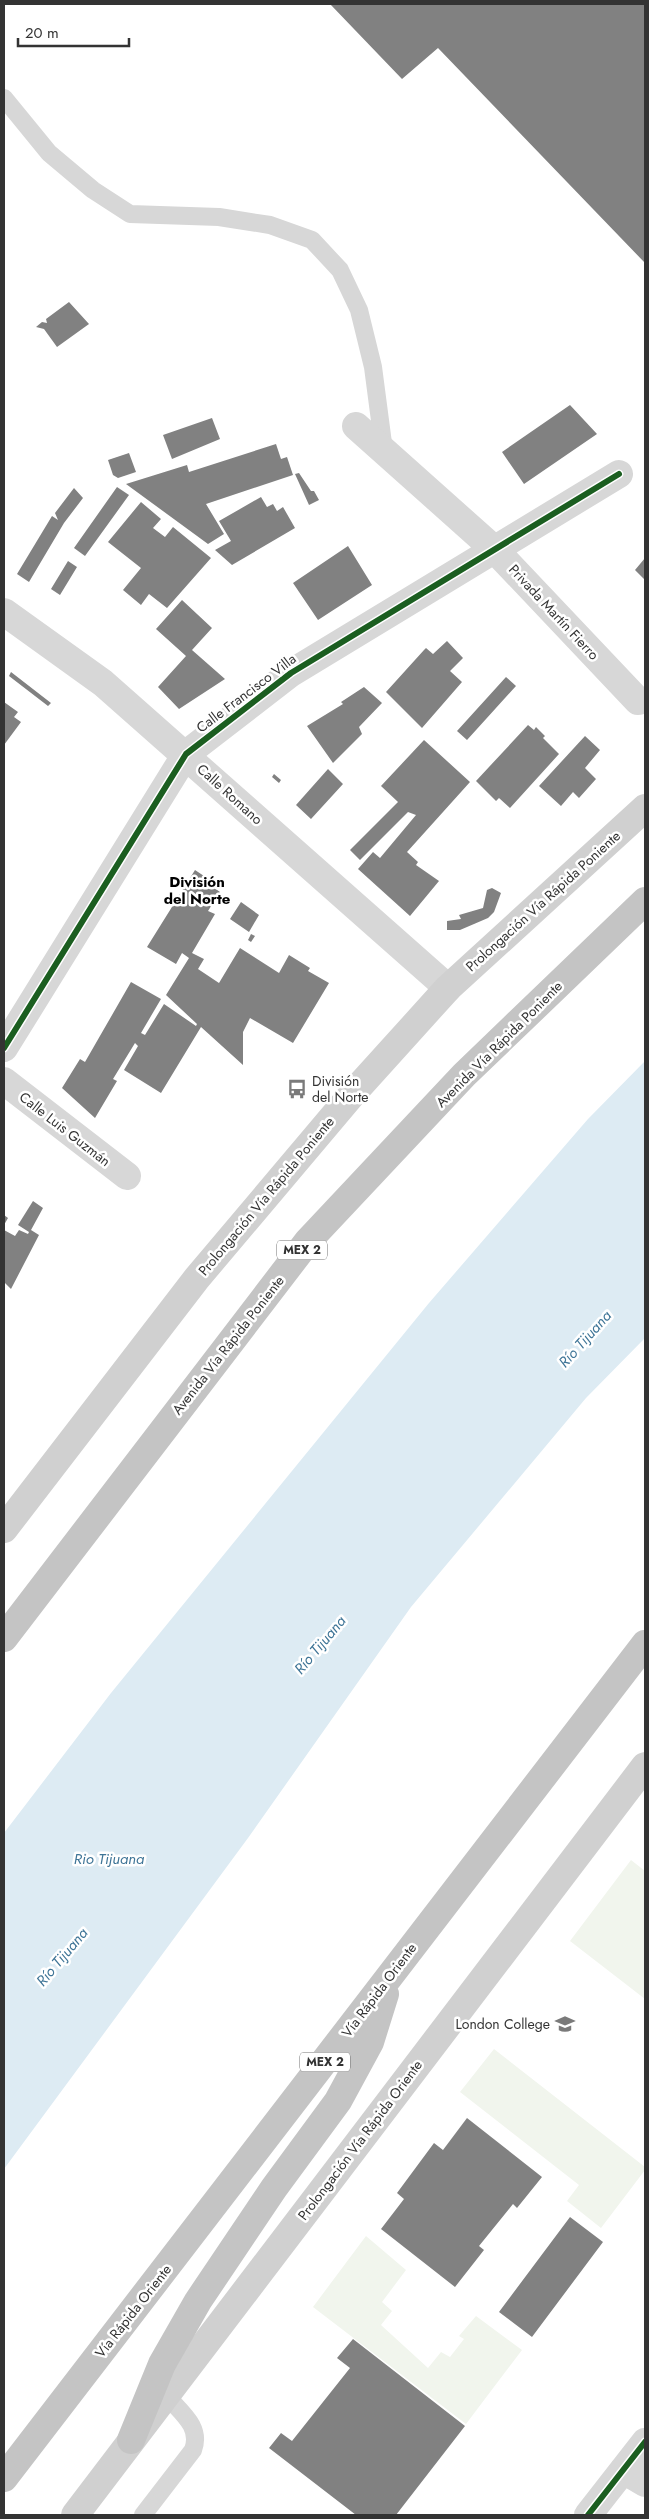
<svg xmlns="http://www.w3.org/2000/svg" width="649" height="2519" viewBox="0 0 649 2519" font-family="Jost,sans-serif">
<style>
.green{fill:#f1f5ed}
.water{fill:#ddebf3}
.building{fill:#818181}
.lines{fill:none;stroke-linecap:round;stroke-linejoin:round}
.lane{stroke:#d7d7d7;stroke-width:18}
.street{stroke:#d7d7d7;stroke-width:28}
.secondary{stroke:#d0d0d0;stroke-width:28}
.highway{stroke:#c4c4c4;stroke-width:28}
.cycleway-casing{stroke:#fff;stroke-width:9}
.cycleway{stroke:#1b5e20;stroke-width:6}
.labels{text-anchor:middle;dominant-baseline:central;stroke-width:5;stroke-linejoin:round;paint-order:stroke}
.shield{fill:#fff;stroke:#707070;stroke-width:1}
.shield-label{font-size:12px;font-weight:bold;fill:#333}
.street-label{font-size:14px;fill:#333;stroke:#fff}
.poi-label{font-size:14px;fill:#333;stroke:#fff;text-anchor:start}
.neighbourhood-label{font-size:15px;font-weight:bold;fill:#000;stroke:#fff}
.water-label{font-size:15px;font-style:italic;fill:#3f7597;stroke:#fff}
</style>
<rect width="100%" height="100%" fill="#fff"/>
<path class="green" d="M631,1860L645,1871V1999L570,1941Z
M494,2049L645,2167V2170L601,2228L567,2201L579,2185L460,2092Z
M366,2236L406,2270L382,2302L392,2311L381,2325L428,2368L441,2352L450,2357L464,2339L459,2336L476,2316L522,2350L466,2424L313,2307Z"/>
<path class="water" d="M645,1061V1338L586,1398L411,1607L248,1838L4,2169V1833L111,1693L429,1303L588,1119Z"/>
<path class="building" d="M330,4H645V263L438,48L402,79Z
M69,302L89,324L57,347L44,329L36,327L42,322L47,323L46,319Z
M570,405L597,434L524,484L502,452Z
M212,418L220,439L172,459L163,435Z
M276,444L281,459L287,457L293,475L206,504L224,534L208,544L126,484L187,465L189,472Z
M129,453L136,472L118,478L113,475L108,460Z
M299,473L311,491H314L319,500L309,505L295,474Z
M117,487L129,495L85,556L74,548Z
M74,488L83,498L64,523L29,582L17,574L52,516L58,520L55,513Z
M261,497L267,507L273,504L277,511L283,507L295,528L232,565L215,550L231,541L219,521Z
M141,502L161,519L153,528L165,537L173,527L211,558L167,608L149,594L141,605L123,590L141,568L108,542Z
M348,546L372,585L318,620L293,583Z
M645,558V580L635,570Z
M68,561L77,567L60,595L51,589Z
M182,600L212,628L192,650L225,679L179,709L158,687L186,656L156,629Z
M447,641L463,658L450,671L462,682L422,728L386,692L424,650L426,648L433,654Z
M11,672L51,703L48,706L9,676Z
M506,677L516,686L467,740L457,731Z
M364,687L382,703L359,727L362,734L333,763L307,726L343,704L341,702Z
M4,702L18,712L14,717L21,722L4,745Z
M528,725L534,730L536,727L545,736L543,738L559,754L510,808L499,798L496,801L476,781Z
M585,736L600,750L585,768L596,779L579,798L573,792L561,806L539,786Z
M424,740L470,782L407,852L418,862L416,865L439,881L410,916L358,869L373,852L380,858L416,815L408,812L360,860L350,850L398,802L381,786Z
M328,769L343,784L311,819L296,805Z
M274,774L281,780L279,783L272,777Z
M195,870L210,880V885L220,892L208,911L215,914L192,953L204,959L198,969L219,983L240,948L279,973L289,955L310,968L308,971L329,983L293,1043L250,1018L243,1032V1065L201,1027L161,1093L124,1070L138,1046L135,1043L113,1079L117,1081L95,1118L62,1088L80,1059L85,1062L131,982L161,999L141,1033L145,1035L164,1004L196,1026L197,1024L166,995L189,958L182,953L176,964L147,947Z
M492,888L501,893L494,912L488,918L460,930H447V921L461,919L459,915L483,908L487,890Z
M241,902L259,915L249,932L230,919Z
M251,934L255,936L251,942L248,940Z
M33,1201L43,1208L31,1230L39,1235L11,1289L4,1282V1230L15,1236L19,1230L28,1234L29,1232L18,1225Z
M4,1215L8,1218L4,1225Z
M467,2118L542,2177L517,2208L513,2204L479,2246L484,2250L455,2287L381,2229L404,2199L397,2193L434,2143L443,2150Z
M570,2217L603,2242L532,2337L499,2312Z
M353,2339L465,2426L396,2515H356L269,2448L281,2433L292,2441L350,2368L337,2358Z"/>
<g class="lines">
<path class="lane" d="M4,98L49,153L93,190L130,214L219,217L270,225L312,240L340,270L359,310L373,367L384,451
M143,2515L193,2450C202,2426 180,2412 165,2394"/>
<path class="street" d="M356,426L495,550L638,701
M4,612L103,683L448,988
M4,1048L186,754L291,673L619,474
M4,1081L127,1176
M623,2470L645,2483
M588,2515L645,2442"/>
<path class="secondary" d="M4,1529L197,1278L354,1092L448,988L645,808
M75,2515L645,1766"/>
<path class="highway" d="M4,1638L308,1241L464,1075L645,901
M131,2440L162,2364L198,2301L274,2188L338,2101L370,2042L385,1994
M4,2478L645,1644"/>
<defs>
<path id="cycleway" d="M4,1048L186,754L291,673L619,474
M588,2515L645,2442"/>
</defs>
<use href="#cycleway" class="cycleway-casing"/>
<use href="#cycleway" class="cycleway"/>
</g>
<defs>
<symbol id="bus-bare" viewBox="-9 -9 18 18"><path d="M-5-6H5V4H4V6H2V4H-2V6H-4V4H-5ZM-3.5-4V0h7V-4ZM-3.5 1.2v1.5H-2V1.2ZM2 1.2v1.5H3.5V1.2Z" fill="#7a7a7a" stroke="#fff" stroke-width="2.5" paint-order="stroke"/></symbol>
<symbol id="school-bare" viewBox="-9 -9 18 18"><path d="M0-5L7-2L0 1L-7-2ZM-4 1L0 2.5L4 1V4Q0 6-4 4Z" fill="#7a7a7a" stroke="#fff" stroke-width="2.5" paint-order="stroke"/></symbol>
</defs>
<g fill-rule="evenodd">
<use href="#bus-bare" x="283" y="1075" width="28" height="28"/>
<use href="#school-bare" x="551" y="2010" width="28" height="28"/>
</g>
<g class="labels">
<g class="shield">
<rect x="277" y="1240.5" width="50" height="19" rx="4"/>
<rect x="300" y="2052.5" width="50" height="19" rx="4"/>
</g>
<g class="shield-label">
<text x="302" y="1250">MEX 2</text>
<text x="325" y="2062">MEX 2</text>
</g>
<g class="street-label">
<text transform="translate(554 612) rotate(47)">Privada Martín Fierro</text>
<text transform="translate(246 693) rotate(-37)">Calle Francisco Villa</text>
<text transform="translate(230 794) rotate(42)">Calle Romano</text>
<text transform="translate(543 901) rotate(-42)">Prolongación Vía Rápida Poniente</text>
<text transform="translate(499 1044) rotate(-45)">Avenida Vía Rápida Poniente</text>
<text transform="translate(65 1129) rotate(38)">Calle Luis Guzmán</text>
<text transform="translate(266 1196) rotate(-50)">Prolongación Vía Rápida Poniente</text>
<text transform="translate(228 1345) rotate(-52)">Avenida Vía Rápida Poniente</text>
<text transform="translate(379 1990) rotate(-53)">Vía Rápida Oriente</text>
<text transform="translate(360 2140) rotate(-53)">Prolongación Vía Rápida Oriente</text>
<text transform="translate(133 2311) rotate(-52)">Vía Rápida Oriente</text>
</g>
<g class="poi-label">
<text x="312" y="1081">División<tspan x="312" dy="16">del Norte</tspan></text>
<text x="550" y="2024" text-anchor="end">London College</text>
</g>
<g class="neighbourhood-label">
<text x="197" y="882">División<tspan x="197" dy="17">del Norte</tspan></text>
</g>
<g class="water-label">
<text transform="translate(585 1339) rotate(-48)">Río Tijuana</text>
<text transform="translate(320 1645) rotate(-50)">Río Tijuana</text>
<text x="109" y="1859">Rio Tijuana</text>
<text transform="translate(62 1957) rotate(-50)">Río Tijuana</text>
</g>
</g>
<rect width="649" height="2519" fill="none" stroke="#333333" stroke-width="10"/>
<path d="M18 38v8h111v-8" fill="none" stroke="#333333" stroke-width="2.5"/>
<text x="25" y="38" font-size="15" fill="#333333" stroke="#ffffff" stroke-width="4" paint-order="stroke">20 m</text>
</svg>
